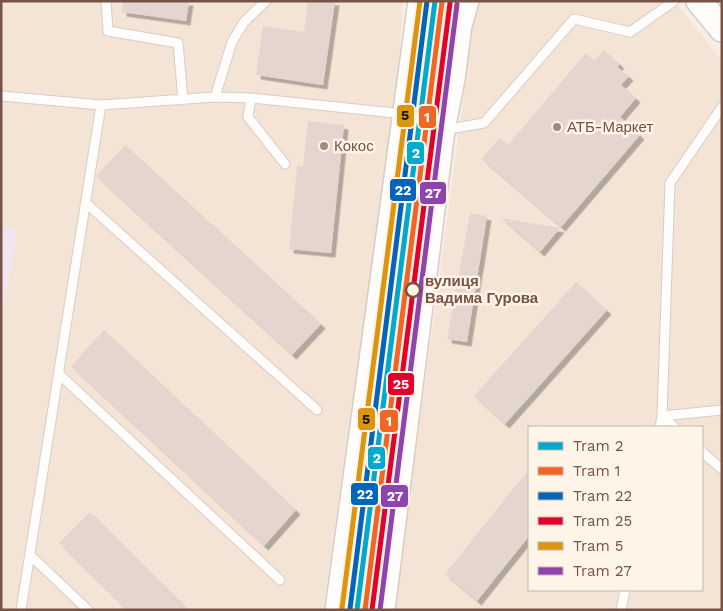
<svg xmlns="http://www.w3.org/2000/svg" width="723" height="611" viewBox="0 0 723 611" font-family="'Work Sans',sans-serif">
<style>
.residential{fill:#f3e4d6;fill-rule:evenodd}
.education{fill:#f2e5f1}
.building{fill:#e4d6ce;filter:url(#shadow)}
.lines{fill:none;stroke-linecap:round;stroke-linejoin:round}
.lane-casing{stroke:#d8ccc5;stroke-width:11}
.secondary-casing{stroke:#d8cbc3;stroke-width:28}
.lane{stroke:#fefdfb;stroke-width:9}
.secondary{stroke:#fefdfb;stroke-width:25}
.tram-1-casing{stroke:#fff4e8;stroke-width:9}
.tram-2-casing{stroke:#fff4e8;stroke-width:9}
.tram-3-casing{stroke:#fff4e8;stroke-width:9}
.tram-4-casing{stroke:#fff4e8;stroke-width:9}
.tram-5-casing{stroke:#fff4e8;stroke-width:9}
.tram-6-casing{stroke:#fff4e8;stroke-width:9}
.tram-1{stroke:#00a9ce;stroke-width:5}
.tram-2{stroke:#f26522;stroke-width:5}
.tram-3{stroke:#0065bd;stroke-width:5}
.tram-4{stroke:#e4002b;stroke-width:5}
.tram-5{stroke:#dd950e;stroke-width:5}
.tram-6{stroke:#8e44ad;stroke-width:5}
.poi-dot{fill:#a38a7e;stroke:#fff4e8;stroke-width:2}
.stop-dot{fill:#fff4e8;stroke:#765346;stroke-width:2.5}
.labels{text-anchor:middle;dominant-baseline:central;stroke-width:5;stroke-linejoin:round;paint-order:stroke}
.poi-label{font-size:15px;fill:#765346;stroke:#fff4e8;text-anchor:start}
.stop-label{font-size:15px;font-weight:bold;fill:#765346;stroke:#fff4e8;text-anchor:start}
.line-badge{stroke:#fff4e8;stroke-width:2}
.badge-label{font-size:14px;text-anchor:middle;font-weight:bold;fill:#fff}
.pale-badge-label{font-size:14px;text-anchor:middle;font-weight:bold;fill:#111}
</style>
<defs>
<filter id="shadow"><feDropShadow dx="4.5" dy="4.5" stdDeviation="0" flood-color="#0004"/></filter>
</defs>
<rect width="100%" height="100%" fill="#f7efe7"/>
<path class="residential" d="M1,1H403L396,97L323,610H1Z
M480,1H675L722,61V610H395L473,24ZM529,427H702V590H529Z"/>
<path class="education" d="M1,228L17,231L1,323Z"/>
<path class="building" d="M123,1H189L186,21L122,12Z
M308,1H335L323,85L256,75L263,26L304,32Z
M604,50L620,64L617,67L629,76L621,85L636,98L620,117L640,135L561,227L482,159L499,138L508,145L586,53L594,61Z
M308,121L344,125L331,253L289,249L297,166H303Z
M125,145L321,324L292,355L96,176Z
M470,213L487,216L467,342L447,339Z
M501,218L560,228L540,252Z
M576,282L607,310L505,424L474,396Z
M104,330L296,510L264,546L71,366Z
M529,469V536L477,601L445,574Z
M90,512L189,610H127L59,543Z"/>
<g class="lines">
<defs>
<path id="lane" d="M106,1L108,31L178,43L183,100
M1,96L101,105
M215,97L232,42L244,22L266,1
M251,98L248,117L285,164
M443,130L484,123L574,19L630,32L674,1
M86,203L317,410
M59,374L280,580
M660,427L662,416L722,410
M674,427L662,416L670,183L722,107
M702,452L722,469
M30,555L88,610
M21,610L101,105L215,97L251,98L404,114
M621,610L625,590"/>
<path id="secondary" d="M699,1L722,29
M338,610L421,1
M382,610L442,130L452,79L459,25L466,1"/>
</defs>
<use href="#lane" class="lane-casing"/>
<use href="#secondary" class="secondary-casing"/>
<use href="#lane" class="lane"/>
<use href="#secondary" class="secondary"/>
<defs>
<path id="tram-1" d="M357,610L435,1"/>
<path id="tram-2" d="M365,610L442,2"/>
<path id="tram-3" d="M350,609L427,1"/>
<path id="tram-4" d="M372,610L450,3"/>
<path id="tram-5" d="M342,608L420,1"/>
<path id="tram-6" d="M380,610L457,4"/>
</defs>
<use href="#tram-1" class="tram-1-casing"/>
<use href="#tram-2" class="tram-2-casing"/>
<use href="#tram-3" class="tram-3-casing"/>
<use href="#tram-4" class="tram-4-casing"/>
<use href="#tram-5" class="tram-5-casing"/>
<use href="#tram-6" class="tram-6-casing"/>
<use href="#tram-1" class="tram-1"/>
<use href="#tram-2" class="tram-2"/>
<use href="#tram-3" class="tram-3"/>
<use href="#tram-4" class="tram-4"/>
<use href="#tram-5" class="tram-5"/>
<use href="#tram-6" class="tram-6"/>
</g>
<g class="poi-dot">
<circle cx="557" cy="127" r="5"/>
<circle cx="324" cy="146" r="5"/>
</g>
<circle class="stop-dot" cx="413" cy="290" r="7"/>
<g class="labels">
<g class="poi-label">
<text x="567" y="127">АТБ-Маркет</text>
<text x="334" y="146">Кокос</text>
</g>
<g class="stop-label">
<text x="425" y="281">вулиця<tspan x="425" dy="17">Вадима Гурова</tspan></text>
</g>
</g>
<g class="line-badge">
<rect x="396" y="104" width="19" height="24" rx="5" fill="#dd950e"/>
<rect x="418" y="105" width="19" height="24" rx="5" fill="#f26522"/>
<rect x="406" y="141" width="19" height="24" rx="5" fill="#00a9ce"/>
<rect x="389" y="178" width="28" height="24" rx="5" fill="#0065bd"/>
<rect x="419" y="181" width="28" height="24" rx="5" fill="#8e44ad"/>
<rect x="387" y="372" width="28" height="24" rx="5" fill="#e4002b"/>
<rect x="357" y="407" width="19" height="24" rx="5" fill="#dd950e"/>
<rect x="379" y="409" width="20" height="24" rx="5" fill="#f26522"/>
<rect x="367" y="446" width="19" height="24" rx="5" fill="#00a9ce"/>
<rect x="350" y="482" width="29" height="24" rx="5" fill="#0065bd"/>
<rect x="380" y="484" width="29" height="24" rx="5" fill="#8e44ad"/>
</g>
<g class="badge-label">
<text x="427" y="122">1</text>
<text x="416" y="158">2</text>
<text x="403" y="195">22</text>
<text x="433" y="198">27</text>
<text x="401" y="389">25</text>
<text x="389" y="426">1</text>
<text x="377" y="463">2</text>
<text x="365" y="499">22</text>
<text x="395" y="501">27</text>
</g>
<g class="pale-badge-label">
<text x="405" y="120">5</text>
<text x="366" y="424">5</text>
</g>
<rect width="723" height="611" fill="none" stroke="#765346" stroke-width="5"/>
<rect x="528" y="426" width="175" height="165" fill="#fff4e8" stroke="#c8b4a7"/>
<rect x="538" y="442" width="25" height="8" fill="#00a9ce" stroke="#c8b4a7"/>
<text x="573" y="451" font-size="15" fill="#765346">Tram 2</text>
<rect x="538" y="467" width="25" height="8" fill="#f26522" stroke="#c8b4a7"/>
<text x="573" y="476" font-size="15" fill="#765346">Tram 1</text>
<rect x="538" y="492" width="25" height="8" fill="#0065bd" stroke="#c8b4a7"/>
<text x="573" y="501" font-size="15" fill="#765346">Tram 22</text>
<rect x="538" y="517" width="25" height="8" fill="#e4002b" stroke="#c8b4a7"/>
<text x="573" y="526" font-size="15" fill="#765346">Tram 25</text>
<rect x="538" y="542" width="25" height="8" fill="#dd950e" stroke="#c8b4a7"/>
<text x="573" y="551" font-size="15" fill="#765346">Tram 5</text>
<rect x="538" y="567" width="25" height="8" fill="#8e44ad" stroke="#c8b4a7"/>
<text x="573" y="576" font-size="15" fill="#765346">Tram 27</text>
</svg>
